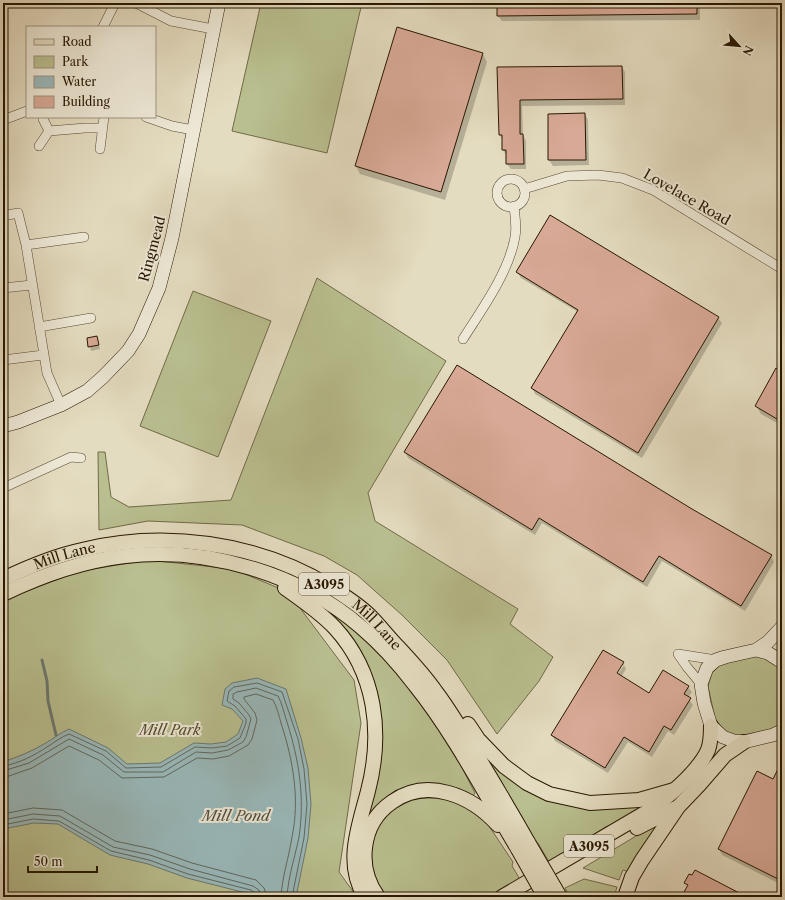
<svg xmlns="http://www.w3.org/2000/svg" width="785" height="900" viewBox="0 0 785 900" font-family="'Libre Caslon Text',serif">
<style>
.green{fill:#b9bf8f;stroke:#706a48}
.water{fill:#99b9bb;stroke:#6b7870}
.shadow{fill:#0003;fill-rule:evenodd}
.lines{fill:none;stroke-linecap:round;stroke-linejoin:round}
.shore{stroke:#60685e;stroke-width:1}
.stream{stroke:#6b7870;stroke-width:3}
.building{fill:#d8a996;stroke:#271600}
.street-casing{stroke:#564830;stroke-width:10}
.secondary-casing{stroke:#271600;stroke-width:14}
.primary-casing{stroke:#271600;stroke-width:16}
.street{stroke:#ede8d6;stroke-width:9}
.secondary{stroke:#ede8d6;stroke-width:13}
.primary{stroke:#e4dcc0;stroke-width:14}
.primary-bridge-casing{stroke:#271600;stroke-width:16;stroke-linecap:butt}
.primary-bridge{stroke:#e4dcc0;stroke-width:14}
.labels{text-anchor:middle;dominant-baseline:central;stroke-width:4;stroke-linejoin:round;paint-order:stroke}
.shield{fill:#ede8d6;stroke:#625540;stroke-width:1}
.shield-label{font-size:13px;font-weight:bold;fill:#271600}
.street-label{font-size:14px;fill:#271600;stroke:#ede8d6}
.park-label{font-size:14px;font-style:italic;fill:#53492b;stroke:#ede8d6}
.water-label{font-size:15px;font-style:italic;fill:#4f4f41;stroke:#ede8d6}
</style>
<rect width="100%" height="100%" fill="#e4dcc0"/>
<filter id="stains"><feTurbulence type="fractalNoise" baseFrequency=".005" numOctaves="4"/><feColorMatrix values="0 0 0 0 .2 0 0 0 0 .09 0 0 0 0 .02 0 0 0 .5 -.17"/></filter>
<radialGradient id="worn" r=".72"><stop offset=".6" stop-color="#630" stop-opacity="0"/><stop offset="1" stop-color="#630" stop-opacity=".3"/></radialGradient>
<path class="green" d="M261,3H362L327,153L232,131Z
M317,278L446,361L368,493L375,521L518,609L510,624L553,657L539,681L497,734L447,660L402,615L357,575L324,556L242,525L148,521L99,530L98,452H105L111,497L129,507L231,500Z
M193,291L271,321L218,457L140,426Z
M148,560L233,569L288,592L354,680L361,723L339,872L357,897H3V600L80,571Z
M334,613L364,636L410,687L449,742L475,793L473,796L456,789L383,804L360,878L371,790L365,660C357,641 348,630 332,616Z
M757,656C770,659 777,660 782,674V723L773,729L738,736L725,732L715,718L708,686L712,673L720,665L724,663Z
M479,746L543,794L656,800L610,828L607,826L593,835V838L549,862L538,843L536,844Z
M424,794L466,803L489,826L513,862L512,866L521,881L493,897H382L368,854L380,821L397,805Z
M657,825L629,872L623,870L619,880L583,868L641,833Z
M584,879L617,887L614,897H570L565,888Z"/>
<path class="water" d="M257,678L286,689L301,738L308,768L311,804L308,838L296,897H254L250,894L187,878L148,864L110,855L58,824L34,823L3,829V762C17,757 31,752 44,744C53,739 60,733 69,729L108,748L127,764L160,763L194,743L211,744L226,742L238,734L243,721L232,709L222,705L225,689L232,683Z"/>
<path class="shadow" d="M498,3H700V20L502,21L498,16Z
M398,28L483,54L487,62L445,200L360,174L356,166Z
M622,67L625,72V105L522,106L523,135L526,141V169H511L507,164L506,155L503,150V141L500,135L498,68Z
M585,114L588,120L589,165L553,166L549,160V115Z
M517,272L718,318L722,323L642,458L535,394L532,388L578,312L521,278Z
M97,337L100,349L91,351L88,339Z
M782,367V426L761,414L756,406Z
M405,452L692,510L771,556L774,562L745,611L662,561L647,587L542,523L535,535L408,458Z
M604,652L623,663L626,669L621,677L650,695L664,672L688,687L692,692L688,698L693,705L674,735L668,731L652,757L628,742L608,773L555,741L552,735ZM621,665H624L615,678L614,677Z
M3,741L7,751L3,753Z
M782,764V885L722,855L719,849L773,780Z"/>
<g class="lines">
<path class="shore" d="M3,766C18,764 35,755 47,747C55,742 61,737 69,734L106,751L126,768L161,767L195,747L212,748L227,746L240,738L246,723V719L235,706L227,701L229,691L234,687L257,683L282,692L298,739L304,769L307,804L304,838L292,897
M3,771L29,763L69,739L103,755L124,772H163L196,752L212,753L228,750L243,742L246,737L251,719L249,715L239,703L233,699V694L237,692L256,688L278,696C282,703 284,713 287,722C299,760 305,797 299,837C295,857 288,877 287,897
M3,777L9,776L32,768L69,746L99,760L122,778L164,777L197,758L213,759L229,756L248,745L252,739L257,720L255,713L244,699V697L256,694L273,700C277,707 279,716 281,723C293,760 300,799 292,837C289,857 282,877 281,897
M3,814L33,808L62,810L115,841L152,849L192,863L256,880L264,888L267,897
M3,820L33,814L60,816L113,847L150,855L190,869L253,886L259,890L261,897
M3,825L33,819L59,821L111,851L149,860L188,874L251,890L255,893L256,897"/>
<path class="stream" d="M42,660L47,681L48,701L56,735"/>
</g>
<path class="building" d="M497,3H697V14L497,16Z
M397,27L483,53L441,192L355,166Z
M622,66L623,99L520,100V134H523L524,164H506V150H502V135H499L497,67Z
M585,113L586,160H548V114Z
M550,215L719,317L638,453L531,388L578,310L516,272Z
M97,336L99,345L88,347L87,338Z
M457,365L692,509L772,555L741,606L659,556L643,582L539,518L532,530L404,452Z
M776,368L782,372V422L755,406Z
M603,650L624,662L617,673L649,693L663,670L689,686L684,694L691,698L671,730L664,726L649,752L624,737L605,768L551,735Z
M782,761V881L718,849L757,771L773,779Z
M695,870L747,897H687L689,894L684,892L688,885L684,883L689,874L692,875Z"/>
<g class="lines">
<defs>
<path id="street" d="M136,3L171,21L213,29
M103,27L115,3
M146,117L172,126L193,130
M3,120L27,111
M49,131L85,128H101
M39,146L49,131L43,119
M100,149L104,117
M497 193a14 14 0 1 1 28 0a14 14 0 1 1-28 0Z
M524,189L567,176L598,175L622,178L653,190L782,269
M3,216L18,213L26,245L47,373L61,405
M26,245L84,237
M3,288L32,285
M39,327L91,318
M463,339C482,309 509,272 515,237C517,227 515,217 514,206
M3,360L43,355
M3,488L71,457L81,458
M678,654L716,660
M678,654L687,667L701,684"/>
<path id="secondary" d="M3,426L18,422L61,405L87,391L103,377L128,351L139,334L159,288L172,238L219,3
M756,650L768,642L782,627
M782,662L768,653L756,650L725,657L716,660L707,668L701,684L704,703L711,726L723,737L734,741L744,742L773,735L782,731"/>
<g id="primary">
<path id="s1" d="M3,579C28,567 54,556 82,550C164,530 256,542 329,586C343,595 358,604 370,616C380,626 389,638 399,648C412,662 425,676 436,692C446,705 455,720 464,734C486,770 508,807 529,844"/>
<path d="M285,588C302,600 321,613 335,628C376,673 383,733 368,791C359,826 344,863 365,897"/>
<path d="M3,594C42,575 82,561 125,556C206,546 300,574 361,627C381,644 399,664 415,685C455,735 485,794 518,849"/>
<path d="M468,724L478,739L504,766L527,783L549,794L590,803L639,800L674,790"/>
<path d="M637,828L676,808"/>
<path d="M378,897C368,883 363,865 365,848C367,829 376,813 392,802C427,777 471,795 498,825"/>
<path d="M502,897L645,813C664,801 699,771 708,750C711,742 711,734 711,726"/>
<path d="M625,897L632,877L642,860L678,807L699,785L725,755L744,742"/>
</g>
</defs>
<use href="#street" class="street-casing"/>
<use href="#secondary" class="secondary-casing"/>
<use href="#primary" class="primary-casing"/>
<use href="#street" class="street"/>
<use href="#secondary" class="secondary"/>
<use href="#primary" class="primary"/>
<defs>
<path id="primary-bridge" d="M529,844L560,897
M518,849L545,897"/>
</defs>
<use href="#primary-bridge" class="primary-bridge-casing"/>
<use href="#primary-bridge" class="primary-bridge"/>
</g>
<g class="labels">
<g class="shield">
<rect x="299" y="573" width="50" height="22" rx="3"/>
<rect x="564" y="835" width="50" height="22" rx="3"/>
</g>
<g class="shield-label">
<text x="324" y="584">A3095</text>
<text x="589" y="846">A3095</text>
</g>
<g class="street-label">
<text transform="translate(687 197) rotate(30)">Lovelace Road</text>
<text transform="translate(152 249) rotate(-75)">Ringmead</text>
<text stroke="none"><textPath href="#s1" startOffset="66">Mill Lane</textPath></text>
<text stroke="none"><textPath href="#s1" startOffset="402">Mill Lane</textPath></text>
</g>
<g class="park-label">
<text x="170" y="730">Mill Park</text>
</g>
<g class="water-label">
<text x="236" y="815">Mill Pond</text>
</g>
</g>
<rect width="785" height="900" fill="none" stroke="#e4dcc0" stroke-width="16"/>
<rect x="4" y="4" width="777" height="892" fill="none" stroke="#271600" stroke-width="2"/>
<rect x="8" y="8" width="769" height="884" fill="none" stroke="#271600"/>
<rect x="26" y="26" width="130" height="92" fill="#ede8d6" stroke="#9e9480"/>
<rect x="34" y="39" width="20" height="6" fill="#e4dcc0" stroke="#9e9480"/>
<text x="62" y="46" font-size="12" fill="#271600">Road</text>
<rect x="34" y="56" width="20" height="12" fill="#b9bf8f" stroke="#9e9480"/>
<text x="62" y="66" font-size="12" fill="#271600">Park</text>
<rect x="34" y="76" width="20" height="12" fill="#99b9bb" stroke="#9e9480"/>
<text x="62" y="86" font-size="12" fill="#271600">Water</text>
<rect x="34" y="96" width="20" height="12" fill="#d8a996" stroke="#9e9480"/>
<text x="62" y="106" font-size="12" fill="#271600">Building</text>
<g transform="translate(739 46) rotate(117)" stroke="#ede8d6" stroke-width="3" paint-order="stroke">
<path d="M0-3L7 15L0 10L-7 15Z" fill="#271600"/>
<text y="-6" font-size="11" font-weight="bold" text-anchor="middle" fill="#271600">N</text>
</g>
<path d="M28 866v6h69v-6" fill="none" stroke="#271600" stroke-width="2"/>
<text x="34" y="866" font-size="12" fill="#271600" stroke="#ede8d6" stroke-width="3" paint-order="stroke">50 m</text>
<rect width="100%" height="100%" filter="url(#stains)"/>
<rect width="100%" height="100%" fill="url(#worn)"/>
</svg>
